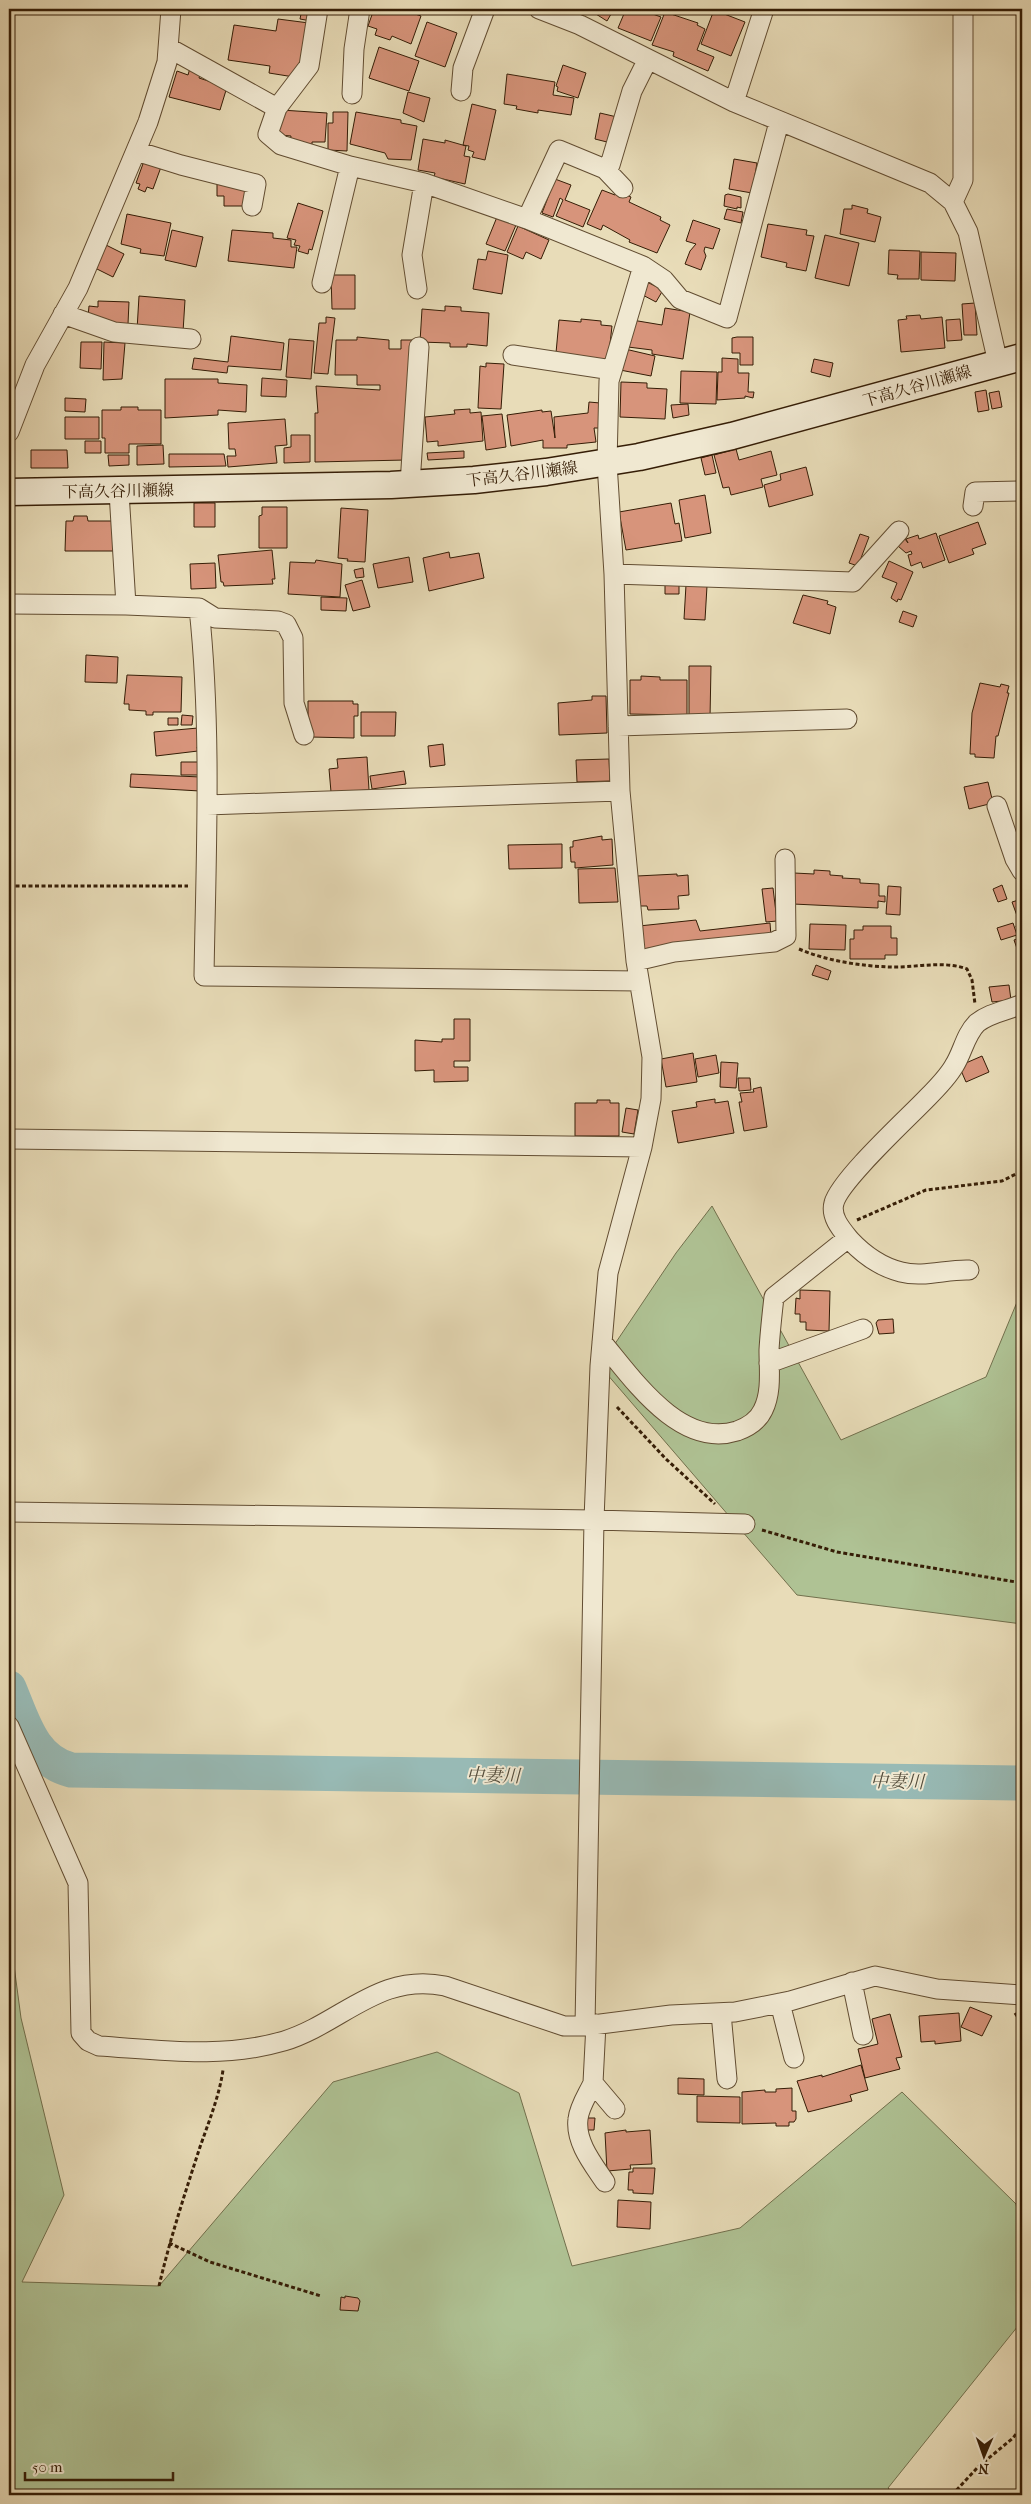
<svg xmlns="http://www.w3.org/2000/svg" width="1031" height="2504" viewBox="0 0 1031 2504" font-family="'IM FELL French Canon','Noto Serif JP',serif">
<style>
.green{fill:#afc294;stroke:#72704d}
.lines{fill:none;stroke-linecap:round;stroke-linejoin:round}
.river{stroke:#98bab5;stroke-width:35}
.building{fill:#d7947b;stroke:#351d06}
.minor-casing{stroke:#624d32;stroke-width:21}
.secondary-casing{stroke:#351d06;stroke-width:29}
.path{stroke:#351d06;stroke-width:3;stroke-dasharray:4 2.5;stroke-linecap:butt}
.minor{stroke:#f0e8d1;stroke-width:19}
.secondary{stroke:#f0e8d1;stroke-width:26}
.labels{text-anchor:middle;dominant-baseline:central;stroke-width:4;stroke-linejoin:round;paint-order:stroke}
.street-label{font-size:16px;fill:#351d06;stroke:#f0e8d1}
.water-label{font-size:18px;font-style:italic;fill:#534c3b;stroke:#f0e8d1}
</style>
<rect width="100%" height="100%" fill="#e8dcb8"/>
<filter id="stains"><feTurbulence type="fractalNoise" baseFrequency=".004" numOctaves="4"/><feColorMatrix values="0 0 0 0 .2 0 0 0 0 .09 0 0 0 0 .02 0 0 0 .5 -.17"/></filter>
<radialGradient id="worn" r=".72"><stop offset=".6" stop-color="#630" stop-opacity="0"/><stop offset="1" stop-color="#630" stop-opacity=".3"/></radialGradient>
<path class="green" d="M712,1206L841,1440L986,1377L1022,1290V1624L797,1595L600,1366L676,1253Z
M9,1928L21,2018L64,2195L22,2282L159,2286L333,2082L437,2052L519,2093L572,2266L740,2228L902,2092L1016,2204L1022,2234V2321L888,2488L896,2495H9Z"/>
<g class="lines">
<path class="river" d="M9,1688C23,1721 32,1760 71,1770L1022,1783"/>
</g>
<path class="building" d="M302,9H314L311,21L300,19Z
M374,9H400L421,16L411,44L392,36L390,40L375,35L377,29L368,26Z
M588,9H614L607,21Z
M626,9H639L661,17L651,41L618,28Z
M714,10L745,22L731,56L701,44Z
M665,12L698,23L697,25L705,29L697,50L714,57L708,71L673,56L674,52L652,45Z
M278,19L309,23L299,73L294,77L269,73L270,66L228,60L234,25L276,31Z
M427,22L457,33L445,67L415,56Z
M379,47L419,61L409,91L369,78Z
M563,65L586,73L578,98L557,91L558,87L556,86Z
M190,68L201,72L199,78L227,87L220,110L169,97L177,71L188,75Z
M507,74L555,82L553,95L574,98L571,115L538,110V113L516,109L517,106L504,104Z
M408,92L430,98L424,122L403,113Z
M472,104L496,110L485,160L472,157L474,152L468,150L469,146L463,145Z
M281,110L327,113L325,142H312V145L290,144L291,136L279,135Z
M333,112H348L347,151L328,150V123H333Z
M356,112L401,120V123L417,126L411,160L388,159L385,153L350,144Z
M600,113L617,117L611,143L595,139Z
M423,139L445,143V140L466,146L464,156L470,157L465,184L434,177L435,173L418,170Z
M734,159L757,163L752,193L729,189Z
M144,161L161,167L153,189L147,187L145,192L138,189L140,184L136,183Z
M555,179L571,185L565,200L590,210L583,227L556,216L563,200L560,198L553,217L542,213Z
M217,184L247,186L246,206H224V196H217Z
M602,190L615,195L617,191L631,197L629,202L661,217L660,220L670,225L657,253L629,242L630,240L603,225L601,230L587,224Z
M728,194L741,197V208L737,207V209L724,206L725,195Z
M298,203L323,211L312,250L309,249L308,254L298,251L300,246L294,245L296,240L287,238Z
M852,205L868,209L867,213L881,217L875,242L840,234L844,209H852Z
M727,209L743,212L741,223L724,219Z
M127,214L171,223L164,256L140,253L141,249L121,244Z
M497,217L516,225L505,251L486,244Z
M693,220L720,229L713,249L705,247L704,251L706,256L701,270L685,264L690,251L696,244L686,241Z
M768,224L807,230L806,235L814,236L806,271L786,267L787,263L761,257Z
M518,226L549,240L541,259L526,252L523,259L507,252Z
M172,230L203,237L196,267L165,260Z
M232,230L273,233V238L291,240V247H297L294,268L228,261Z
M825,235L859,243L849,286L815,278Z
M106,245L124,254L113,277L95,268Z
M889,250L920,251L919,279H897L898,275L888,274Z
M488,251L508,255L502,294L473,289L478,259L486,260Z
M921,252L956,253L955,281L921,280Z
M331,275H355V309H332Z
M645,281L663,290L656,302L639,293Z
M139,296L185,300L183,332L137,330Z
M98,301L129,302L128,324L97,322L88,317L89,306L98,307Z
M975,303L977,335H964L962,304Z
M445,306L461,307V311L489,313L487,346L467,344V347H450V343L420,342L422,309L445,311Z
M665,308L690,312L683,359L652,354V350L628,347L632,320L662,325Z
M920,315L921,319L942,317L945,348L901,352L898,320L907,319L906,316Z
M326,317L335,318L328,374L314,373L319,323H326Z
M581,319L601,321V325L612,326L608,362L577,359V355L556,353L559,320L581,322Z
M960,319L962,340L947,341L946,320Z
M231,336L284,343L281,370L228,366L227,373L192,369L194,358L228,362Z
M357,337L389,340V349H401V340H413L406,460L315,462V413H318L316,386L380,390V385H357V375H335L336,340H357Z
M737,337H753V365H740V353H732V338Z
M289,339L314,341L311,379L286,377Z
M81,342H102L101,369L80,368Z
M104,342L125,343L122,379L103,380Z
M625,349L655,356L651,376L620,370Z
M722,358L738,359V373H749L748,392H754L753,398L745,396V398L717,400L718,372H722Z
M814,359L833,363L830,377L811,372Z
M486,363L504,364L501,409L478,408L480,366L486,367Z
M681,371L717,372L716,404L680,403Z
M262,378L287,380L286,397L261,396Z
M165,379H218V383L247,385L246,412L218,410V415L165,418Z
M621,382L647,383V388L667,389L665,419L620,417Z
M986,390L989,410L978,412L975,392Z
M999,391L1002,407L992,409L989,393Z
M65,398L86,399L85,412L65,411Z
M589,402L600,403L602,428H594L596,442L567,445V448H543V440L511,446L507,415L542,410V412L551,411L555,438L554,417L588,413Z
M688,404L689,415L673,418L671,405Z
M121,407H138V410H161V444H129V453H105V438H102V410H121Z
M470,409V413L481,412L483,441L438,446V441L427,442L425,417L455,414L454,410Z
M502,414L506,447L486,450L482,416Z
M65,417H99V439H65Z
M285,419L287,445L275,446L277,463L228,467L227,456H236L235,449H229L228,423Z
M291,435H310V462L284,463V448L291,447Z
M85,441H101V453H85Z
M163,445L164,464L137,465V446Z
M736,449L739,460L771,451L777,475L761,479L763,487L731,495L729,487L723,488L714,455Z
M31,450H67L68,468H31Z
M464,451V458L428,460L427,453Z
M169,454H224L226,466L169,467Z
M108,455H129V465L109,466Z
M712,455L716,473L705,475L701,458Z
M806,467L813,495L769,507L764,485L781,480L780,474Z
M705,495L711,533L685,538L679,500Z
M194,503H215V527H194Z
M671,503L675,524L679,523L682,541L626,550L619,512Z
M262,507H287V548H259V516L262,515Z
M341,508L368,510L365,562L347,561L348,559L338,558Z
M74,516H87L88,521H112L113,551H65L66,521H73Z
M978,522L986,544L972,549L974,554L949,563L939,536Z
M936,533L945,560L923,568L921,562L911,566L908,555L912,554L911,551L906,553L898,546L905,539L908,543L906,539L918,535L919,539Z
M860,534L869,537L858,566L849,563Z
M272,550L275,579H272L273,584L224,586L223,582H221L218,555Z
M449,552L450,558L479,553L484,578L429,591L423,558Z
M409,557L413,582L378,588L373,564Z
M316,560L342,564L340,597L288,594L290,562L315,563Z
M889,561L913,572L901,600L898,599L897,602L891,598L897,583L882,577Z
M215,563L216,588L191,589L190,564Z
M363,568L364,577L356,578L354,570Z
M362,580L370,607L353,611L345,585Z
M665,584H679V594H665Z
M686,585L707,586L705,620L684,619Z
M803,595L828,601L827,604L836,607L830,634L793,623Z
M321,597L347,598L346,611L321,610Z
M903,611L917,616L913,627L899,622Z
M86,655L118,657L117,683L85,682Z
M689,666H711L710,718H689Z
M127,675L182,677L181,712H153V715H146V711L129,710V704H124Z
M641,676L660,677V680H687V715L630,714V680H641Z
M980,683L1000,687L1001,684L1009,686L1007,693H1009L998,736H996L994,758L975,757V754H970L972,713Z
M592,696H606L607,733L559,735L558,703L592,700Z
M308,701H353V704H358V716H354V738L311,737L308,731Z
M361,712H396L395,736H361Z
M182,715L193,716L192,725H181Z
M168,718H178V725H168Z
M198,728L200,747H197L198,751L156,756L154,732Z
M443,744L445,765L430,767L428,746Z
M367,757L369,790L331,792L329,769L338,768L337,759Z
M609,759L610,781L577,782L576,760Z
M181,762H201L200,775H181Z
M404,771L406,784L372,789L370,776Z
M131,774L201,777L200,791L130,787Z
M988,782L993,803L969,809L964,787Z
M602,836V840L612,839L613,865L575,868V862H571L570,847H573V841Z
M562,844V868L509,869L508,845Z
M615,868L618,902L579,903L578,869Z
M814,870L830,871V875L843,876L842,878L860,879V883L879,884V896H885V902L878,901V908L793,904L794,873L814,874Z
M677,874V876L688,875L689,895L678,896L679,909L648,910L647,906H638L637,876Z
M1002,885L1007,899L998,902L993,889Z
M888,886L901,887L900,915L886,914Z
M773,888L777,921L766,922L762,889Z
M1022,899V935L1019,936L1016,926L1020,924L1012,902Z
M696,920L700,931L770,923L771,936L641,949L639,926Z
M1013,923L1017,935L1001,940L997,928Z
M810,924L846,925L845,950L809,949Z
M863,926H891V938H897V955H885V959H850V939H854V930H863Z
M1022,937V956L1020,957L1014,940Z
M816,965L831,971L828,980L812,975Z
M1009,985L1011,1000L992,1002L989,987Z
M454,1019H470V1061H454V1067H468V1081L434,1082V1070L415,1071V1040L442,1042V1039H454Z
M693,1053L697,1082L666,1087L661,1059Z
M716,1055L719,1073L698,1077L695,1059Z
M982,1056L989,1072L966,1082L959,1066Z
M721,1062L738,1063L736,1088L720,1087Z
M738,1078H750L751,1090L739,1091Z
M761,1087L767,1127L744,1131L739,1102H742L740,1093L754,1092L753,1089Z
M715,1099V1103L728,1101L734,1133L678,1143L672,1111L697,1107L696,1102Z
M597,1100H610V1103H619V1136H575V1103H597Z
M626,1108L638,1110L634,1134L622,1132Z
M800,1290L830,1291L829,1331L806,1330V1322H800V1314H795L796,1298L800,1299Z
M893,1319L894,1333L879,1334L876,1323L878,1320Z
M970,2007L992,2016L982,2036L961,2027Z
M959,2013L961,2041L935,2044V2041L921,2042L919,2016Z
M890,2014L902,2057L896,2058L900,2069L865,2078L858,2049L878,2044L872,2019Z
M861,2065L868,2090L850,2095L852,2101L808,2112L797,2081L822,2075V2077Z
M678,2078L704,2079V2095L678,2094Z
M792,2088V2111H796V2119L794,2122H789V2126H776V2123L742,2124V2092L765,2090V2092H776V2089Z
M697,2096L740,2097V2123L697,2122Z
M585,2118H595L594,2130H585Z
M626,2130V2132L650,2130L652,2164L630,2165L631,2169L607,2171L605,2133Z
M633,2168H655L653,2194L633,2193V2190H628L629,2172H633Z
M618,2200L651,2202L650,2229L617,2227Z
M345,2296L358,2298L360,2301L358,2311L340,2310L341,2297L345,2298Z"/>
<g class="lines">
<defs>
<path id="minor" d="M318,9L309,66L277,108L268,134L281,145L350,166L424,183L527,219L643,266L664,280L680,299L727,318L779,122
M539,9L580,25L734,102L930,183L953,202L968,232L998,363
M169,48L277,108
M461,91L463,68L485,9
M352,94L354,49L360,9
M734,102L764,9
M136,151L181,165L256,184L252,206
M605,169L610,165L632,91L648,59
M953,202L963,180V9
M527,219L559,150L605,169L623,188
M322,283L350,166
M417,289L412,255L424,183
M63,314L114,332L191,339
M513,355L612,370
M9,432L35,365L78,288L148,122L167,62L171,9
M410,484L419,347
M119,492L126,605
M973,506L975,492L1022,491
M614,574L853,582L899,531
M9,604L126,605L199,608L215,618L278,621L286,624L293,638L294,703L304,735
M199,608C212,730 206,854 204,976L639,981
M618,726L847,719
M207,805L620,791
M997,806L1015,859L1022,871
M636,961L674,952L774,942L786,936L785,859
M9,1139L642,1147
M969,1270C947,1269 923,1278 901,1272C881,1267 864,1255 850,1240C842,1230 830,1217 834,1203C840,1180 908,1118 927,1098C937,1088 947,1078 954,1066C963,1052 965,1035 977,1023C991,1012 1007,1011 1022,1004
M602,1342C633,1379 680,1449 737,1431C748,1427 758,1421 763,1410C772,1392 769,1370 769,1350C770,1332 772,1315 774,1297L848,1238
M769,1363L863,1329
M9,1512L594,1520L745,1524
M9,1726L78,1883L81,2033L88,2041L99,2046C161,2050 223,2059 284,2041C342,2023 379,1972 445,1986L564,2026H585L671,2015L735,2012L790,2001L875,1976L937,1989L1022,1995
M852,1982L863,2035
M780,2003L794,2058
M721,2013L727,2079
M596,2024L593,2083L615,2109
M585,2026L594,1520L600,1366L608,1273L642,1147L651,1099L652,1057L636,961L620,791L614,574L607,463L609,381L643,266
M593,2083C588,2094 579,2107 578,2119C575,2142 593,2164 605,2182"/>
<path id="secondary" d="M9,492L391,485L474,480L546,472L639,457L732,436L1022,357"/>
</defs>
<use href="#minor" class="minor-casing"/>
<use href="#secondary" class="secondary-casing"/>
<path class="path" d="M9,886H188
M799,949C827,961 861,966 890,967C915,968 943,960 967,969L972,980L975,1004
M857,1220L926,1190L1002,1181L1022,1171
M617,1407L666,1459L715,1504
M762,1530L837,1552L1022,1583
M1015,2013L1022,2023
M169,2243L210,2262L321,2296
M159,2286C170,2239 185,2193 200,2147C209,2121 219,2097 223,2070
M952,2495L978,2467L1013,2438L1022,2426"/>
<use href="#minor" class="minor"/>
<use href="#secondary" class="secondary"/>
</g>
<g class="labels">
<g class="street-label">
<text transform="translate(917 386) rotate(-16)">下高久谷川瀬線</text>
<text transform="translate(522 474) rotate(-7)">下高久谷川瀬線</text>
<text transform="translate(118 491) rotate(-1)">下高久谷川瀬線</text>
</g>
<g class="water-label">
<text transform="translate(493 1776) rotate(1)">中妻川</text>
<text transform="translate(897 1782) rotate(1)">中妻川</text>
</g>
</g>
<rect width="1031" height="2504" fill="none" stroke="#e8dcb8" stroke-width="30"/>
<rect x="10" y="10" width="1011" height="2484" fill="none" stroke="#351d06" stroke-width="2.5"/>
<rect x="15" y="15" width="1001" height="2474" fill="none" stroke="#351d06"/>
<g transform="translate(984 2456) rotate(182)" stroke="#f0e8d1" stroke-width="4" paint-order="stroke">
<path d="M0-4L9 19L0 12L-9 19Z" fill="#351d06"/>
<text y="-8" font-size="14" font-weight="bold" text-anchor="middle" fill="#351d06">N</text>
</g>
<path d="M25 2472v8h148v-8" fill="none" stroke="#351d06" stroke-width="2.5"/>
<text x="32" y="2472" font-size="15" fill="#351d06" stroke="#f0e8d1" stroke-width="4" paint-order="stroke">50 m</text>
<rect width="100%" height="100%" filter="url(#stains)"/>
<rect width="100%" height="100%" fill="url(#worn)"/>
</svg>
